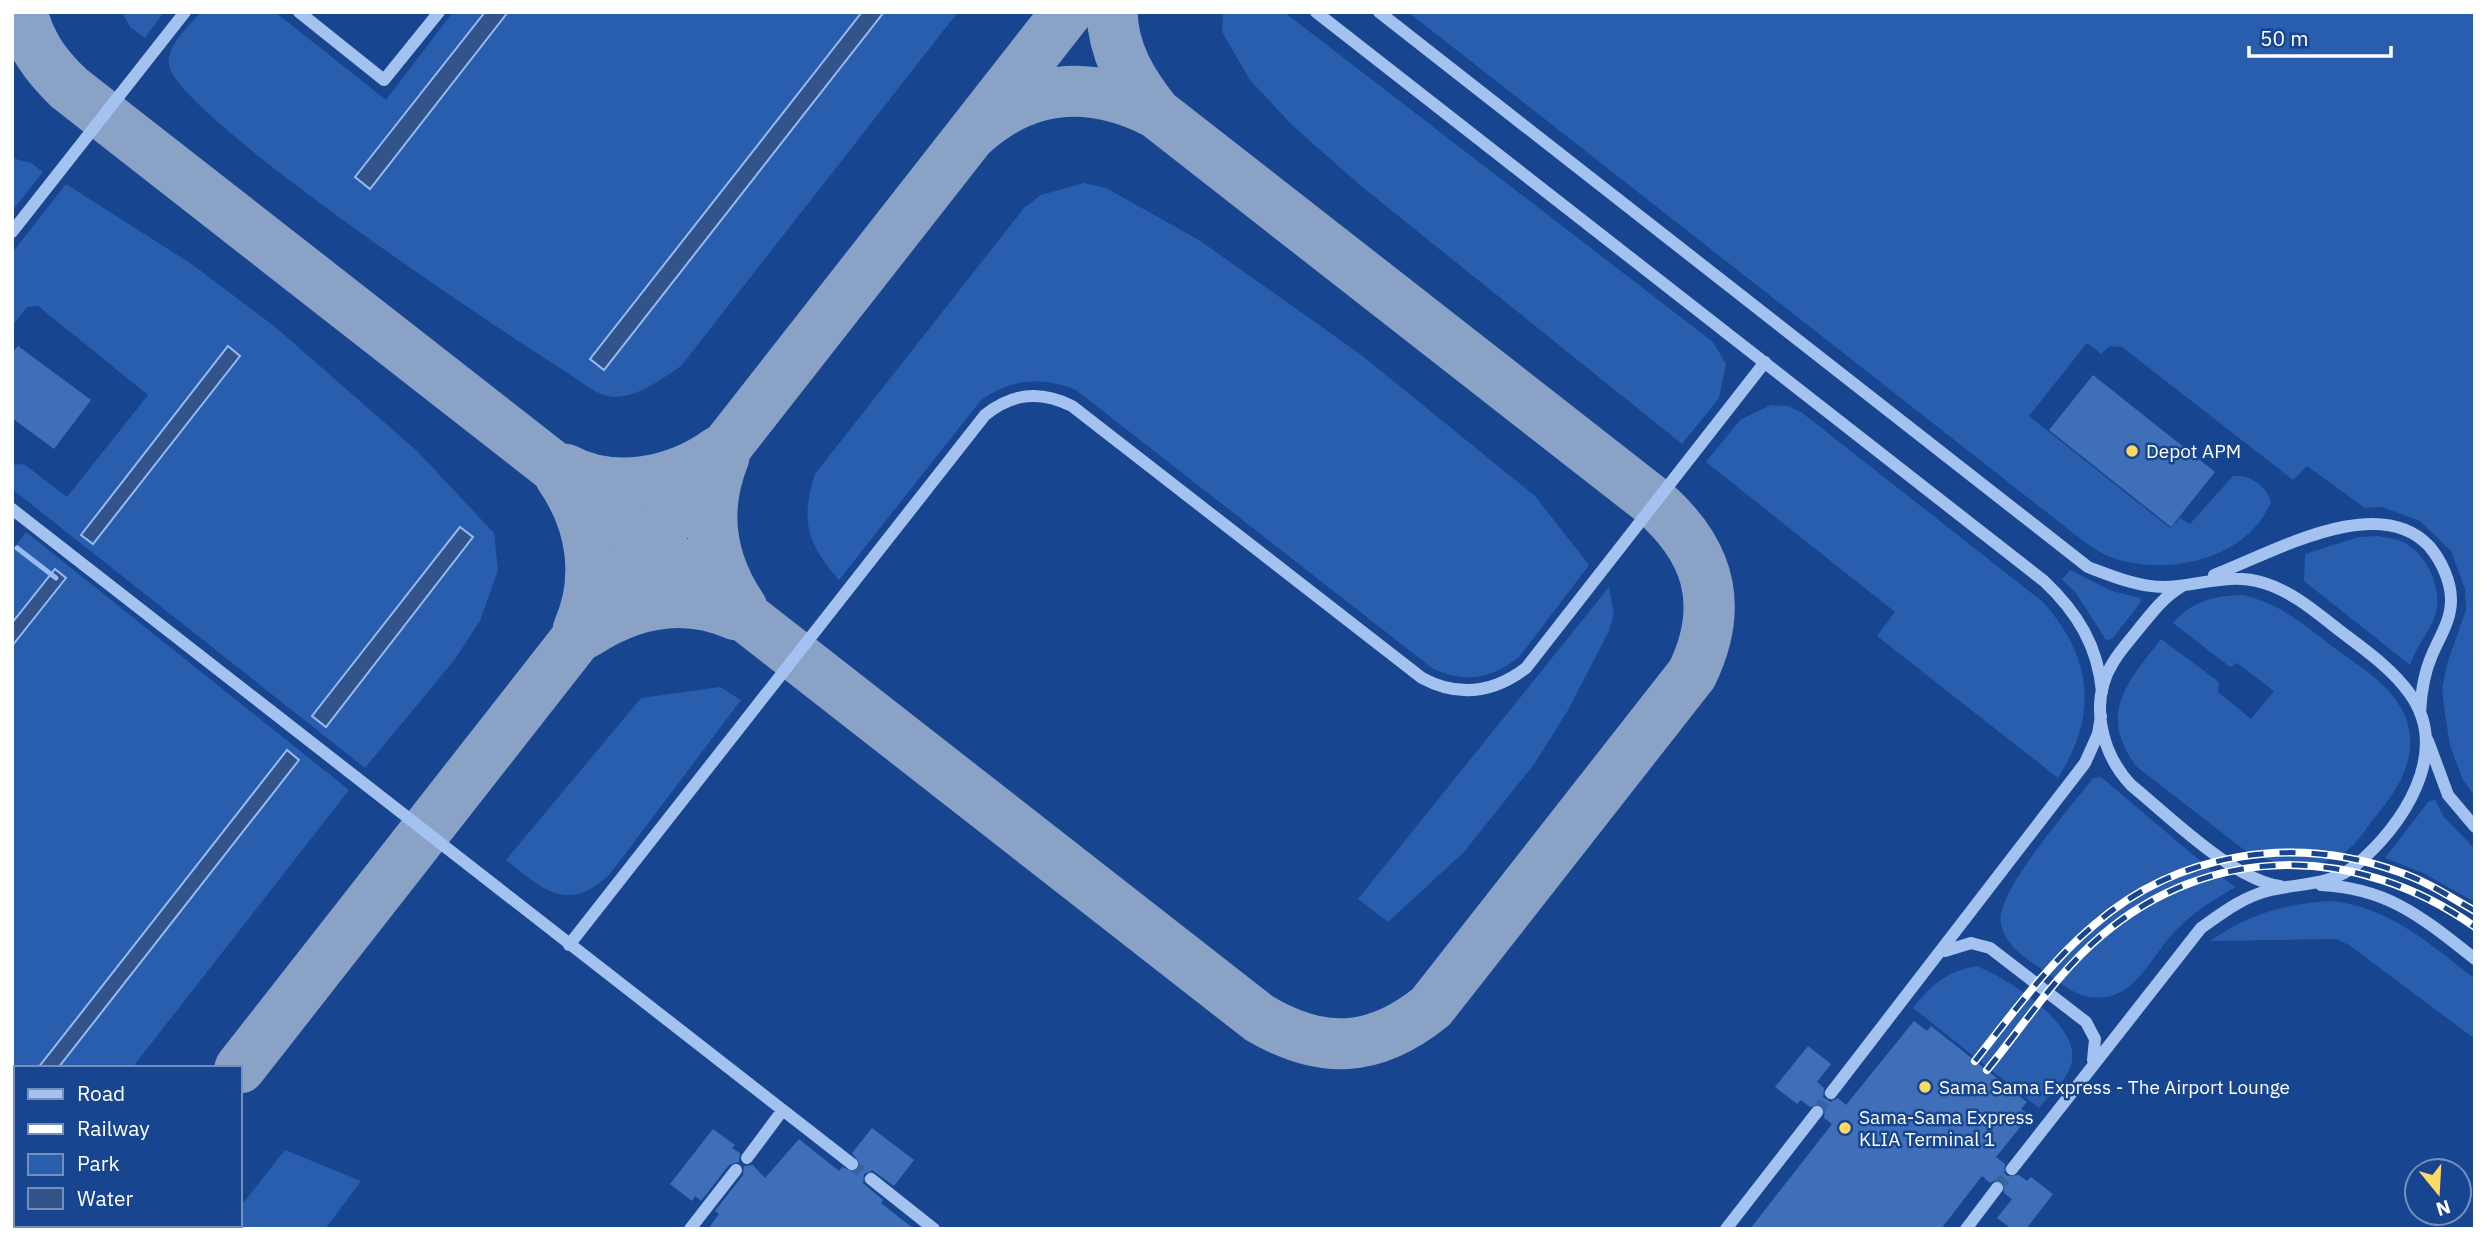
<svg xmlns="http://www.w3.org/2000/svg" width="2487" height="1241" viewBox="0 0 2487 1241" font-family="'IBM Plex Sans',sans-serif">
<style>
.green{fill:#295eae;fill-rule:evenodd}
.water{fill:#32548b;stroke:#96bcf2;stroke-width:2}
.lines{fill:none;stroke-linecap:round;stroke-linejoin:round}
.stream{stroke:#96bcf2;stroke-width:5}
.taxiway{stroke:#8ba2c7;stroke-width:51}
.building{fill:#3f6fb8}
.minor-tunnel{stroke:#3a61a0;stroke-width:12;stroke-dasharray:12 6;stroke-linecap:butt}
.minor{stroke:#a3c2f0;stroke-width:12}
.rail-casing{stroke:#fff;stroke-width:8}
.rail{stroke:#17458f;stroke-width:5;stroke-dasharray:16;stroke-linecap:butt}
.poi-dot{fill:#ffda62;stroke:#17458f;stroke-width:2.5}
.labels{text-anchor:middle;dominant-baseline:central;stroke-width:5;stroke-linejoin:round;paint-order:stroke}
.poi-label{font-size:19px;fill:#fff;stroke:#17458f;text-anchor:start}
</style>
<rect width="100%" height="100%" fill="#17458f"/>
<path class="green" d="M122,12H164L145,38L130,27Z
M201,12H275L386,100L453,12H958L681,366C660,380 629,405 601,394C589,389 578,380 568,373C508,336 177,116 169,65C166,46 189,26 201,12Z
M1223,12H1284L1713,342L1726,364L1719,398L1682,444L1361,186L1292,125L1250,80L1222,32Z
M1408,12H2475V797L2462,778L2450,745L2445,714L2442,689L2447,664L2466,610L2465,589L2451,551L2420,521L2382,507L2365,508L2307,466L2293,480L2122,347L2110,346L2101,354L2087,343L2029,416L2170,528L2180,518L2190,524L2233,476C2249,474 2267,486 2271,502C2246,561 2165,577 2110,557C2100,553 2091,546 2082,540Z
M12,158L31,163L43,172L12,211Z
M1084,183L1106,188L1199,240L1360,354L1535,496L1589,565L1520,656C1492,679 1465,684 1432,668L1076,390C1042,376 1011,379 981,400L839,580C807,543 800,521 815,474L1024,208L1041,195Z
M66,184L193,265L274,326L417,451L494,533L498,570L480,621L455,659L365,768L12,489V465L24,464L67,497L148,395L38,306L27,307L12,326V253ZM460,528L473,537L325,726L313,717Z
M1771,405L1788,406L1801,412L2043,602C2093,658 2098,715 2058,778L1877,636L1895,612L1706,462L1740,420Z
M26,532L349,790L132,1068H16V1217L12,1221V551Z
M2379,536C2386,538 2394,538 2401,541C2428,553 2446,593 2433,621C2426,636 2416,648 2410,665L2304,581L2305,554L2359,537Z
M2070,570L2112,591L2140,598L2141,602L2112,639L2106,640L2076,593L2062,579Z
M1609,587L1614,614L1609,631L1568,710L1535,763L1464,852L1388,922L1358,899Z
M2242,595C2279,603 2304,624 2333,647C2359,666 2392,685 2405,716C2421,757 2397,791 2372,821C2362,835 2351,851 2335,858C2304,872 2271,864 2243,849L2137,767C2097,714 2127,683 2161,639L2219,682L2218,692L2251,719L2274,691L2237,663L2230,667L2173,623C2192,601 2213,596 2242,595Z
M720,687L741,700L610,874C568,914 543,890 506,860L641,698Z
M2101,777L2211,870L2236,887C2214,899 2194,912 2176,930C2156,950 2142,985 2114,995C2086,1004 2067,989 2047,973C2029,960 2006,948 2001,924C1994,893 2072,806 2093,778Z
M2435,800L2444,817L2475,849V902L2423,873L2385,858L2429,801Z
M2330,901C2388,906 2430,944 2475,979V1039L2349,945L2336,939L2210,941C2249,914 2284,904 2330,901Z
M1977,966C2007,978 2084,1026 2071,1065C2066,1081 2049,1095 2039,1108L1913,1008C1932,984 1947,971 1977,966Z
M285,1150L361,1181L325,1229H234L235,1225H240V1207Z"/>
<path class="water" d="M485,12H508L370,189L355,177Z
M862,12H884L604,370L590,359Z
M228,346L240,356L93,544L81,535Z
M460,527L473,537L326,727L312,716Z
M55,569L66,578L12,646V623Z
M287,750L299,760L58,1068H38Z"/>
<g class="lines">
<path class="stream" d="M17,548L56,578"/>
<path class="taxiway" d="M22,12C30,44 45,65 69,88L1259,1018C1321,1055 1374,1053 1431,1007L1692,674C1726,604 1708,548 1650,499L1156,113C1090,79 1025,84 970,136
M1112,12C1113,52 1132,83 1156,113
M724,457C703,509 710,561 742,608
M565,469C613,495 677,482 719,451
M560,476C592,522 601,578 578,630
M586,633C632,603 684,592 736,615
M240,1068L1067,12
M115,1229L118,1225"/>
</g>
<path class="building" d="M18,346L91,400L54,449L12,418V353Z
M2093,375L2215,472L2171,527L2049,430Z
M1914,1021L1927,1031L1931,1026L2027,1102L2021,1109L2030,1115L1996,1157L2005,1164L2004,1172L2007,1176L2019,1175L2027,1181L2031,1177L2053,1194L2026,1229H2012L1997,1218L2012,1199L2004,1193L2003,1181L1997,1179L1990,1183L1982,1176L1941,1229H1750L1832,1124L1824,1118L1825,1109L1822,1105L1810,1107L1801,1100L1797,1104L1775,1087L1808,1046L1831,1064L1817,1082L1824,1088L1823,1097L1831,1102L1838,1098L1846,1105Z
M872,1128L914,1160L894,1186L872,1170L864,1174L863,1183L883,1200L881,1203L914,1229H708L719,1214L715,1211L743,1175L744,1166L753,1165L765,1178L799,1139L839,1171L842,1167L855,1172L861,1165L852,1153Z
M713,1129L735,1145L732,1148L740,1153L739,1162L729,1165L701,1201L695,1196L692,1201L670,1184Z"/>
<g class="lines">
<path class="minor-tunnel" d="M1817,1112L1831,1093
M852,1164L871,1179
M1997,1188L2012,1169"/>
<path class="minor" d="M299,12L384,80L439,12
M1316,12L2044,581C2077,612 2098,646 2102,692
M1379,12L2088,567C2112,576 2138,587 2164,587C2199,586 2228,572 2264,583C2294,592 2319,615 2344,634C2368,652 2393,670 2410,694C2452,753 2402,827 2356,865C2330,886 2301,883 2271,890C2244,896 2222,913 2201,928L2012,1169
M12,232L185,12
M12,509L852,1164
M2214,575C2272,553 2378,491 2429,546C2441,560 2451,581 2451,600C2451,621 2440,636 2432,655C2424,673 2421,693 2420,713
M2182,586C2162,598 2151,614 2137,631C2129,641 2120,651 2114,661C2088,701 2101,753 2131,785C2169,816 2233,880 2280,886
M2428,741L2448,795L2475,827
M2321,885C2389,888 2424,919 2475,959
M569,945L985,415C1012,393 1040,390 1072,406L1422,678C1459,698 1493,693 1526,668L1765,362
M1945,951L1971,943L1990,948L2086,1022L2095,1039L2093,1060
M1831,1093L2085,763L2098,734L2101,716
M747,1158L782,1111
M871,1179L934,1229
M690,1229L736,1170
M1726,1229L1817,1112
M1966,1229L1997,1188"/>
<defs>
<path id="rail" d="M1975,1061C2012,1014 2049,963 2094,925C2178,852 2295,834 2399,872C2426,881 2450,897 2475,911
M1987,1070C2023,1026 2057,973 2101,936C2211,842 2358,844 2475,927"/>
</defs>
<use href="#rail" class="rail-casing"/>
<use href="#rail" class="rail"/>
</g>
<g class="poi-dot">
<circle cx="2132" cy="451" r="7"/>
<circle cx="1925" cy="1087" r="7"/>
<circle cx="1845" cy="1128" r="7"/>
</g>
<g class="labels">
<g class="poi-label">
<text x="2146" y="451">Depot APM</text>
<text x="1939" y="1087">Sama Sama Express - The Airport Lounge</text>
<text x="1859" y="1117">Sama-Sama Express<tspan x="1859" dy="22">KLIA Terminal 1</tspan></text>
</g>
</g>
<rect width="2487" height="1241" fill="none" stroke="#ffffff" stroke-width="28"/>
<rect x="14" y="1066" width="228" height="161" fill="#17458f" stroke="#748fbc" stroke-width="2"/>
<rect x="28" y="1089" width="35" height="10" fill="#a3c2f0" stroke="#748fbc" stroke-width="2"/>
<text x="77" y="1101" font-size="21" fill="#ffffff">Road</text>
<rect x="28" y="1124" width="35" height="10" fill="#ffffff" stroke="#748fbc" stroke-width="2"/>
<text x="77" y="1136" font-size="21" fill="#ffffff">Railway</text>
<rect x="28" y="1154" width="35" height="21" fill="#295eae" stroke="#748fbc" stroke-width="2"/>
<text x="77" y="1171" font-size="21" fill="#ffffff">Park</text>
<rect x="28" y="1188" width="35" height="21" fill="#32548b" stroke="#748fbc" stroke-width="2"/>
<text x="77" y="1206" font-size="21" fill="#ffffff">Water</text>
<g transform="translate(2438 1192) rotate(162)"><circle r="33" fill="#17458f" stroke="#748fbc" stroke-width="2"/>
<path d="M0-5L12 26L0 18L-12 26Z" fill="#ffda62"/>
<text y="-10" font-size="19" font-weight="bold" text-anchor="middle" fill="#ffffff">N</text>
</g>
<path d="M2249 46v10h142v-10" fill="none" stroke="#ffffff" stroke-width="3.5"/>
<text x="2260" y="46" font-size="21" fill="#ffffff" stroke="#17458f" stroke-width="5" paint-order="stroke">50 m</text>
</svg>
